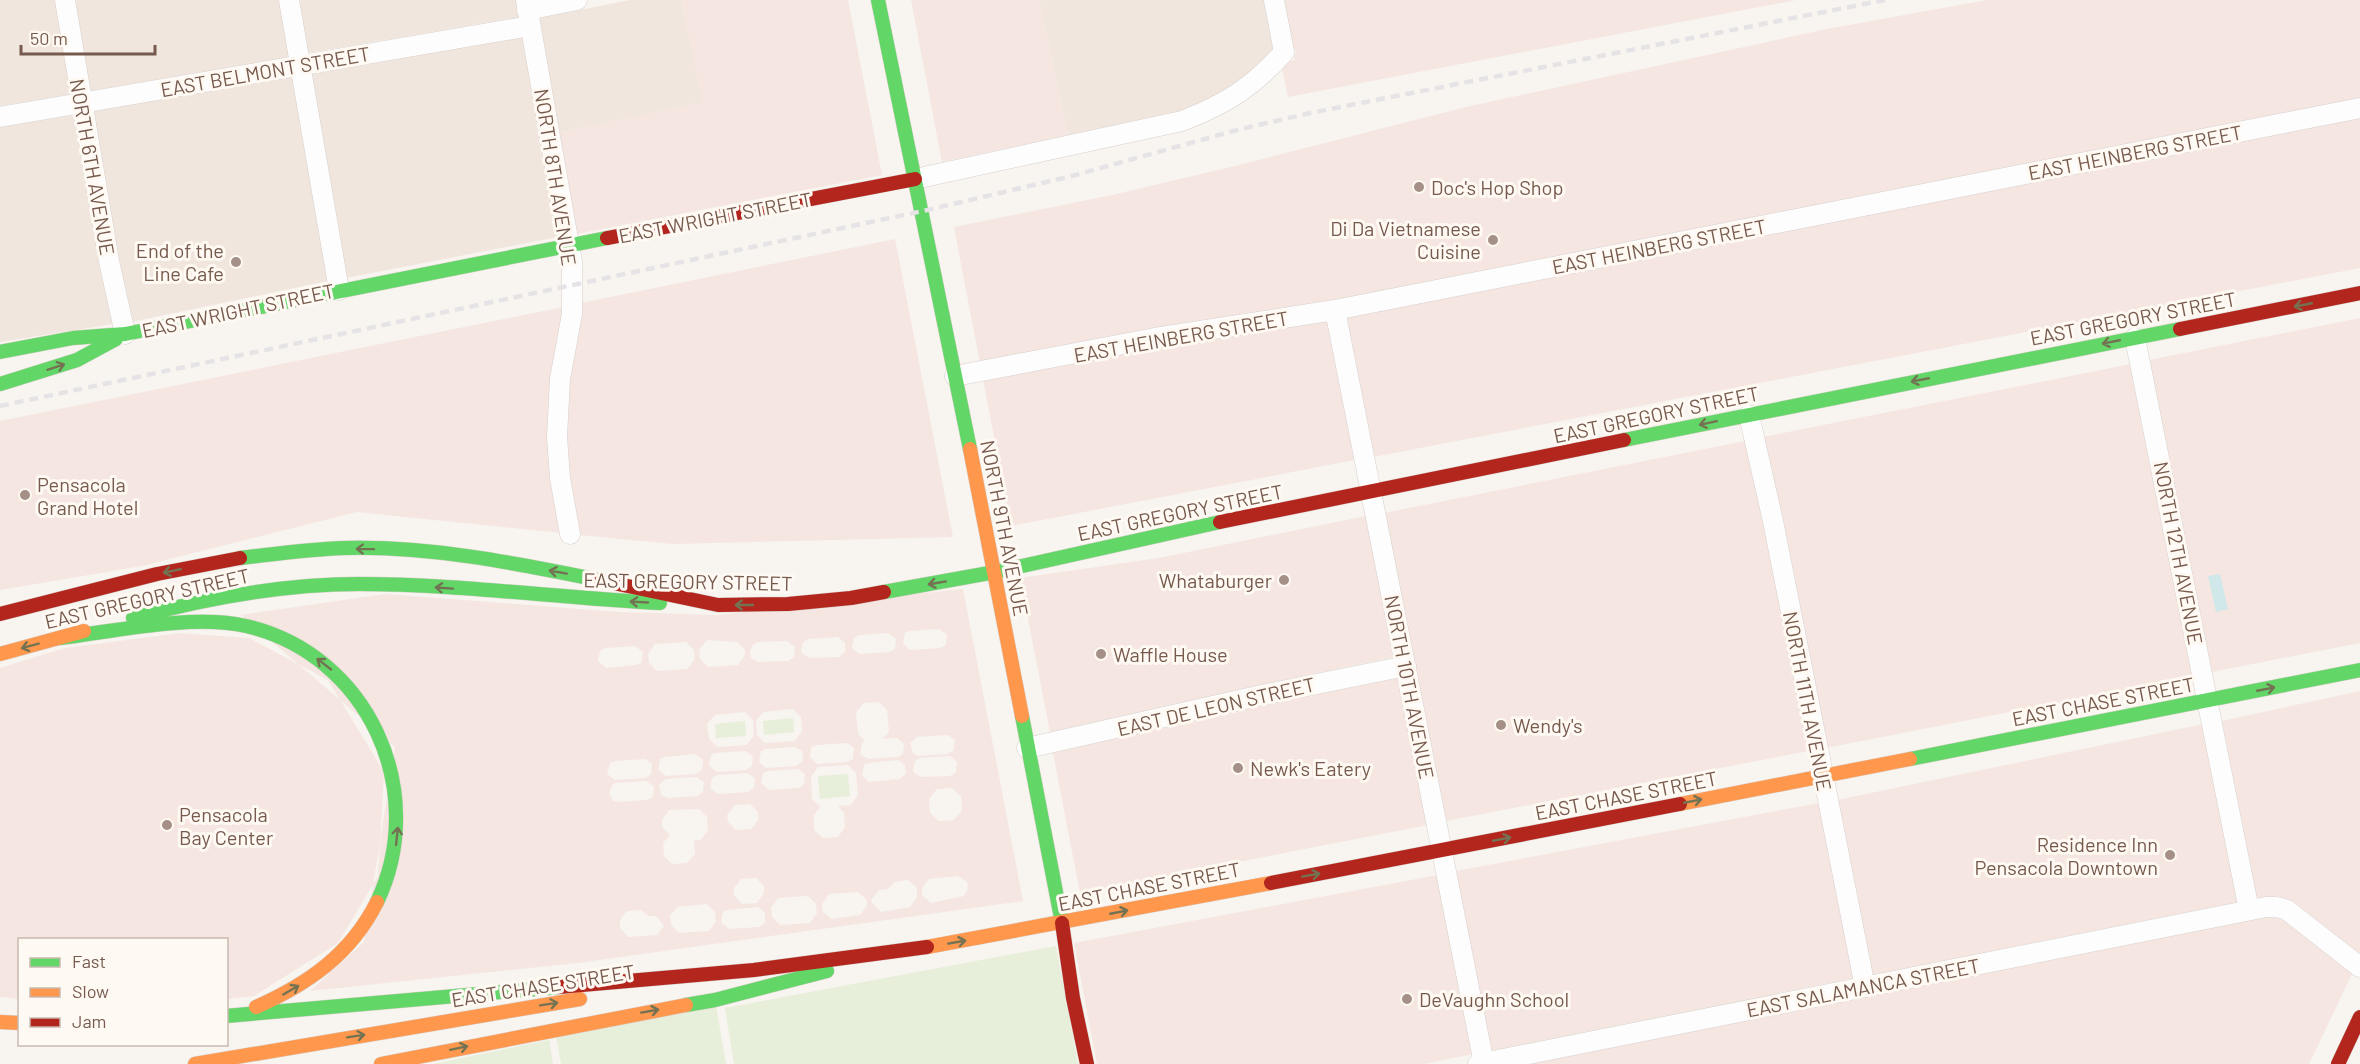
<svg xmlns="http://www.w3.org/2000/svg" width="2360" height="1064" viewBox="0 0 2360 1064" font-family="Barlow,sans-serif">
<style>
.residential{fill:#f1e6dd}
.commercial{fill:#f5e6e1;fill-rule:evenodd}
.green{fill:#e7eeda}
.water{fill:#d0e8e9}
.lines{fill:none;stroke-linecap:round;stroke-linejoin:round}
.street-casing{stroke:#d7d0cc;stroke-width:21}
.fast-casing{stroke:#d8d0cb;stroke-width:15}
.slow-casing{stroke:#d8d0cb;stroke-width:15}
.jam-casing{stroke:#d8d0cb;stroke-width:15}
.street{stroke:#fefdfd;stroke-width:20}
.fast{stroke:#63d668;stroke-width:14}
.slow{stroke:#ff974d;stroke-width:14}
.jam{stroke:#b3261e;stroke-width:14}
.rail{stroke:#e5e3e6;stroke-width:4.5;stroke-dasharray:9 6;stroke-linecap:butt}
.oneway{stroke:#737353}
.poi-dot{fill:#a49086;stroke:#fef9f2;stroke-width:2}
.labels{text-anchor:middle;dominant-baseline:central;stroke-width:6;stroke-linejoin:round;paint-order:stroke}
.street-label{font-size:20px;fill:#775a4e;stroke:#fef9f2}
.poi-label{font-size:20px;fill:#775a4e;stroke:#fef9f2;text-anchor:start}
</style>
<rect width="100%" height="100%" fill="#f8f4ef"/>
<path class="residential" d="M0,0H56L72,94L0,106Z
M74,0H280L290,57L90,91Z
M299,0H517L519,17L308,53Z
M630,0H681L703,102L558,133L539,18Z
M1039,0H1265L1274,48L1257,68L1230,88L1206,101L1180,111L1068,135Z
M523,37L558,237L346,278L311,74Z
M293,77L328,281L131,322L118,258L93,111Z
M75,115L113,324L0,342V127Z"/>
<path class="commercial" d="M681,0H848L882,175L576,234L558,133L702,102Z
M911,0H1039L1068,135L942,162Z
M1283,0H1796L1288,97L1282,68L1288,62L1295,60L1294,56L1297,52L1292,47Z
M1987,0H2360V268L1373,457L1342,298L1325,302L1355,460L1011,526L954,227L1112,195L1235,166L1466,107L1827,29Z
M895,239L953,537L672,544L580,535L569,476L566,437L567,397L581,303Z
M563,307L549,395L548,437L561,533L357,512L142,566L0,590V421Z
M2360,318V643L2212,672L2149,360Z
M2131,364L2194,676L1826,748L1763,437Z
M1745,441L1764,523L1808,751L1446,821L1384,513Z
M1366,516L1394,657L1261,685L1050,732L1020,578L1159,558Z
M963,589L1023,901L578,963L310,991L364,942L395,747L241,615L385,594L619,612L718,615ZM939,629L947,635L946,645L940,648L910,650L903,644L905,633L910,631ZM888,633L896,639L895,649L889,652L860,654L852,648L854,638L859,635ZM838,637L845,643V652L839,657L809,658L801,652L803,642L808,639ZM707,640L738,642L745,650V655L738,665L708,667L700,659L699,650ZM787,641L795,647L794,657L788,661L758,662L751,658L750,651L753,645L758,642ZM686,642L694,650L695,659L687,669L657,671L649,663L648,654L655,644ZM635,646L643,652L642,662L636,665L606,668L598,661L600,651L605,648ZM879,702L887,710L889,732L883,739L897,738L904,744L903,754L898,757L868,759L860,754L862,743L865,741L858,734L856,712L864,703ZM793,709L801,717L802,731L795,741L765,743L757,735L756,721L763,712ZM745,712L753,720L754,735L747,745L717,747L709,739L707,724L715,715ZM948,735L955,740L954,750L948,754L919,756L913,753L910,743L917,737ZM847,743L854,748L853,759L847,762L817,764L810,757L811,747L817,745ZM795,747L803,752L802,762L796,766L766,768L759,762L761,751L766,749ZM745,751L753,756L752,766L746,770L716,772L709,765L711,755L715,753ZM695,754L703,760L702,770L696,774L666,776L658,770L660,759L665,757ZM950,756L957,762L956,772L950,776L921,777L913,772L915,761L920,758ZM645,759L652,764L651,774L645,778L615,780L607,774L610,763L615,761ZM898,760L905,765L906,774L899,779L869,782L862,775L864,765L868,763ZM848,765L856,773L858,795L851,805L838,806L844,813L845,827L838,837L823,838L814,830V815L820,807L812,799L811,777L818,767ZM798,769L805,774L804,784L799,788L769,790L761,783L763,773L768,771ZM747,773L755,778L754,788L748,792L718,794L710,788L712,778L717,775ZM696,777L704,782L703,792L697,796L668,798L661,795L659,785L666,779ZM646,781L654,786L653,797L647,800L617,802L613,801L609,793L612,785L616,783ZM952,788L961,796L962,810L954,820L939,821L930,813L929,799L937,789ZM750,804L758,812L759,819L751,829L736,830L728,822L727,815L735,805ZM699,809L707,817L708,830L701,840H694L695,854L687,863L672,864L664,856L663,843L670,835L662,827V820L669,810ZM958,876L967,882L968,889L964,896L931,903L922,895V888L929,879ZM756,878L764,886V893L757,903L742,904L734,895V888L741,879ZM908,880L917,888V897L910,907L881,912L872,903L871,900L879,890L888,889L894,882ZM858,892L867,900V905L860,915L831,919L822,911V904L829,894ZM808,896L816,904L817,913L810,923L780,925L772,917L771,908L778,898ZM707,904L715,912L716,921L709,931L679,933L671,925L670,916L677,907ZM758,907L765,913V923L759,927L729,929L721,922L723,912L728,910ZM641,910L648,916H656L664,926L657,935L628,937L620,928V920L627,911Z
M180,633L249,638L328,680L384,772L378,876L338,943L254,996L227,999L226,940H20L19,999L0,997V668L65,648Z
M1399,678L1428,825L1080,893L1053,753L1264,705Z
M2360,691V954L2290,900L2277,896L2256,899L2222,721Z
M2204,724L2238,902L1872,975L1837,800Z
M1819,803L1854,978L1491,1051L1456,871Z
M1438,875L1473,1054L1424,1064H1097L1074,943Z
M2267,917L2283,919L2352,974L2309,1064H1530Z"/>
<path class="green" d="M793,718L794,732L764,735L763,721Z
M745,721L746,736L716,738L715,724Z
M848,774L850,796L820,799L818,776Z
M1056,946L1078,1064H734L725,1008Z
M715,1000L726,1064H561L555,1029Z
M549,1040L553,1064H433Z"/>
<path class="water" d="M2220,574L2228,609L2216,612L2208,576Z"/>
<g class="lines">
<defs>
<path id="street" d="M65,0L109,261L125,334
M289,0L339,290
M526,0L572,262V314L560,379L557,437L560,478L570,534
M527,10L577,0
M0,117L530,26
M915,179L1182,121C1226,104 1253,87 1284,52L1274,0
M1335,310L1484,1064
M2135,338L2249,910
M955,376L1155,338L1335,310L2360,108
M1749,415L1773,521L1865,987
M1027,748L1262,695L1406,666
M1478,1064L2266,907H2277L2287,910L2360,967"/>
<path id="fast" d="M878,0L970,449
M0,352L73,338L125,334L607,238
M0,384L77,360L116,339
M1624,440L2180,329
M240,558C275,554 310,549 345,548C430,546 516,563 599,580
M884,592L995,572L1220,522
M133,618C207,598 282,584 359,584C459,584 559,598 660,603
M60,638C116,631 191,614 246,626C368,654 430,791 377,902
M1022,716L1062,923
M1910,759L2360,670
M686,1005L715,1000L827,971
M226,1016L559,987"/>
<path id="slow" d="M970,449L1022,716
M0,654L84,631
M1680,804L1910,759
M927,947L1271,883
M256,1007C308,984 351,954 377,902
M0,1022L20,1023
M195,1064L580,999
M381,1064L686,1005"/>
<path id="jam" d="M607,238L915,179
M2180,329L2360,293
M1220,522L1624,440
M599,580L718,605L788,604L851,598L884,592
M0,614L157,574L240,558
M1271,883L1680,804
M1062,923L1073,998L1087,1064
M559,987L754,970L927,947
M2338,1064L2360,1017"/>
</defs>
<use href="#street" class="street-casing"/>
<use href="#fast" class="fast-casing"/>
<use href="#slow" class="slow-casing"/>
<use href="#jam" class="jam-casing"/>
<use href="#street" class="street"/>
<use href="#fast" class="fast"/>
<use href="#slow" class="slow"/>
<use href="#jam" class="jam"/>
<path class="rail" d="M0,406L923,211L1072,176L1237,130L1310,113L1885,0"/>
</g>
<defs><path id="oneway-shaft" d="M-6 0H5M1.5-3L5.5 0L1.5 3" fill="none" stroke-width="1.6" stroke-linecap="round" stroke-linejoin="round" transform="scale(1.5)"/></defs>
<g class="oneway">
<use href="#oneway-shaft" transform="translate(2303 305) rotate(169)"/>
<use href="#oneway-shaft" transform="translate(2111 342) rotate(169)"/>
<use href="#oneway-shaft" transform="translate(56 367) rotate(-18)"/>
<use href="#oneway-shaft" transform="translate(1920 380) rotate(169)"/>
<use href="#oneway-shaft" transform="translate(1708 423) rotate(168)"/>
<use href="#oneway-shaft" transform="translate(365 549) rotate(-179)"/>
<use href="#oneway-shaft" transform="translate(172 571) rotate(168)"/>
<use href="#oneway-shaft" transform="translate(558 572) rotate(-170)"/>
<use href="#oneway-shaft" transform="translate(937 583) rotate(170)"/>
<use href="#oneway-shaft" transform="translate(444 588) rotate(-176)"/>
<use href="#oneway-shaft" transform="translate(639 602) rotate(-177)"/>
<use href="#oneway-shaft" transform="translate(744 605) rotate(-180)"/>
<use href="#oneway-shaft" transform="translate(30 646) rotate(165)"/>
<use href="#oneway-shaft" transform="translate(324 664) rotate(-142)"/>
<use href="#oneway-shaft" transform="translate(2266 689) rotate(-11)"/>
<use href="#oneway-shaft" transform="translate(1693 801) rotate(-11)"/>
<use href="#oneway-shaft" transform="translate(397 836) rotate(-84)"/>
<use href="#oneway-shaft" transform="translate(1502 839) rotate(-11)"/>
<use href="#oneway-shaft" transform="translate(1311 875) rotate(-10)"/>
<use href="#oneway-shaft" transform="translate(1119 912) rotate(-11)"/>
<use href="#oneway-shaft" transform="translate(957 942) rotate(-10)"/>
<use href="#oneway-shaft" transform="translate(291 990) rotate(-30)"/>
<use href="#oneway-shaft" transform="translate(549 1004) rotate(-9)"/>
<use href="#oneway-shaft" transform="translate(650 1011) rotate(-10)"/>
<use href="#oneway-shaft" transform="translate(356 1036) rotate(-9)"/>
<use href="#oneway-shaft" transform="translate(459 1048) rotate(-12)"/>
</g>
<g class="poi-dot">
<circle cx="1419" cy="187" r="6"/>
<circle cx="1493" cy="240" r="6"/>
<circle cx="236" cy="262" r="6"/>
<circle cx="25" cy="495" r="6"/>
<circle cx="1284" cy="580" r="6"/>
<circle cx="1101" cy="654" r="6"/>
<circle cx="1501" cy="725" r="6"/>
<circle cx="1238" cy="768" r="6"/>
<circle cx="167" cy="825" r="6"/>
<circle cx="2170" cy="855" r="6"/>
<circle cx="1407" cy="999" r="6"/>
</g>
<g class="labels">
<g class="street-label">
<text transform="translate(265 71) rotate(-10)">EAST BELMONT STREET</text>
<text transform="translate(2135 152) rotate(-11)">EAST HEINBERG STREET</text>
<text transform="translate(93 167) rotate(80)">NORTH 6TH AVENUE</text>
<text transform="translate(556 177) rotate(81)">NORTH 8TH AVENUE</text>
<text transform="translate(715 217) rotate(-11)">EAST WRIGHT STREET</text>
<text transform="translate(1659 246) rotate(-11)">EAST HEINBERG STREET</text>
<text transform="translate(238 310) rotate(-12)">EAST WRIGHT STREET</text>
<text transform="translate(2133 318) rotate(-11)">EAST GREGORY STREET</text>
<text transform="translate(1181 336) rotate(-10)">EAST HEINBERG STREET</text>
<text transform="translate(1656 414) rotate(-12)">EAST GREGORY STREET</text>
<text transform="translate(1180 512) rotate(-12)">EAST GREGORY STREET</text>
<text transform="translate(1005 528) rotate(79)">NORTH 9TH AVENUE</text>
<text transform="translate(2179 553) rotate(79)">NORTH 12TH AVENUE</text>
<text transform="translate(688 581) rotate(1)">EAST GREGORY STREET</text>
<text transform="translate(147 598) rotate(-13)">EAST GREGORY STREET</text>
<text transform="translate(1410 687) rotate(79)">NORTH 10TH AVENUE</text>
<text transform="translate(1808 701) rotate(79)">NORTH 11TH AVENUE</text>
<text transform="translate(2103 701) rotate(-11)">EAST CHASE STREET</text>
<text transform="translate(1216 706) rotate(-13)">EAST DE LEON STREET</text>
<text transform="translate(1626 795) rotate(-11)">EAST CHASE STREET</text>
<text transform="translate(1149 886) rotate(-11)">EAST CHASE STREET</text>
<text transform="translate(543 985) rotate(-9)">EAST CHASE STREET</text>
<text transform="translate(1863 987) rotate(-11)">EAST SALAMANCA STREET</text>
</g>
<g class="poi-label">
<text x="1431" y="187">Doc's Hop Shop</text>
<text x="1481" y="228" text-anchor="end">Di Da Vietnamese<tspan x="1481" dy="23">Cuisine</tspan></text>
<text x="224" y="250" text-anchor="end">End of the<tspan x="224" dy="23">Line Cafe</tspan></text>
<text x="37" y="484">Pensacola<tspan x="37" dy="23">Grand Hotel</tspan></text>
<text x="1272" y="580" text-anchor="end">Whataburger</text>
<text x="1113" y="654">Waffle House</text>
<text x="1513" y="725">Wendy's</text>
<text x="1250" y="768">Newk's Eatery</text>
<text x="179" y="814">Pensacola<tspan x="179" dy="23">Bay Center</tspan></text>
<text x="2158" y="844" text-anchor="end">Residence Inn<tspan x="2158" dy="23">Pensacola Downtown</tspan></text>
<text x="1419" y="999">DeVaughn School</text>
</g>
</g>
<rect x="18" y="938" width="210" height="108" fill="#fef9f2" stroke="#c8b9b0" stroke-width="1.5"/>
<rect x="30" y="958" width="30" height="9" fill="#63d668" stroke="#c8b9b0" stroke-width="1.5"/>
<text x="72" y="968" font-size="18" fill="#775a4e">Fast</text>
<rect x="30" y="988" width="30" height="9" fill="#ff974d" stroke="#c8b9b0" stroke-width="1.5"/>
<text x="72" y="998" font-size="18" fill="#775a4e">Slow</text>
<rect x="30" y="1018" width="30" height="9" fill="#b3261e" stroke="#c8b9b0" stroke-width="1.5"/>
<text x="72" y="1028" font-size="18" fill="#775a4e">Jam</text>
<path d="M21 45v9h134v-9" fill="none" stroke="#775a4e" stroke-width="3"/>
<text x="30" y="45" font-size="18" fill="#775a4e" stroke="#fef9f2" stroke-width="4.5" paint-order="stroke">50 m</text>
</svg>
